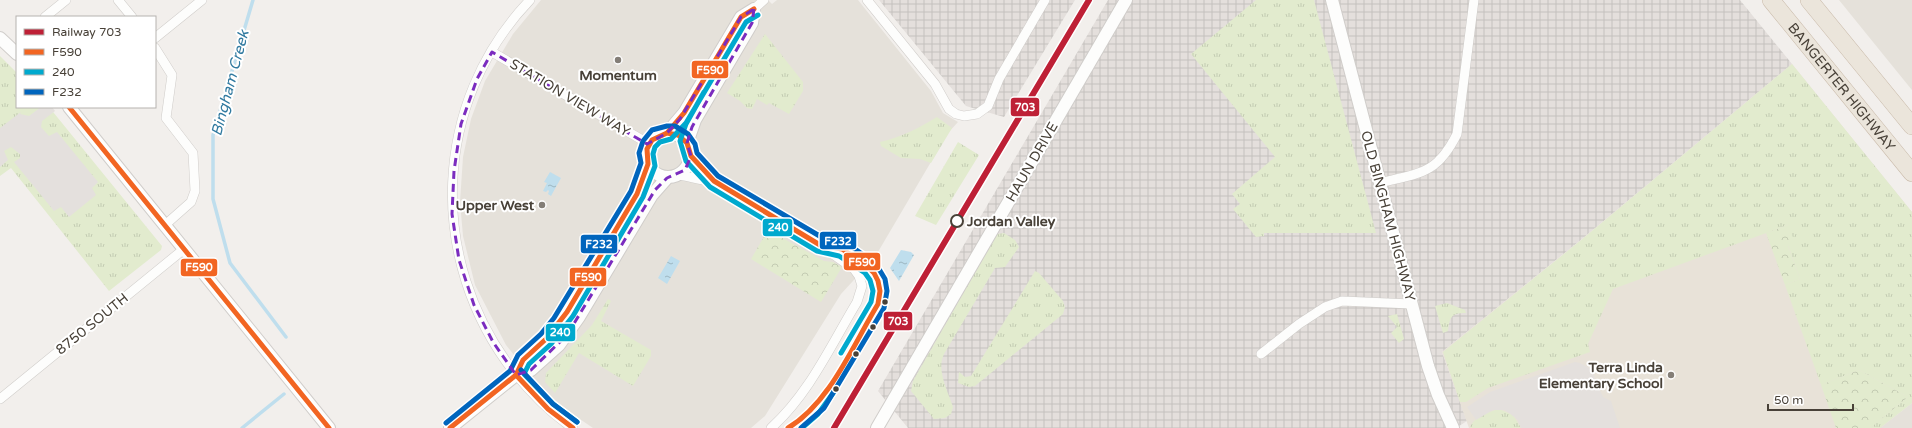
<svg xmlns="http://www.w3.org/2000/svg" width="1912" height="428" viewBox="0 0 1912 428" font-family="'Varela Round',sans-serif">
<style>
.residential{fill:#e5e1da}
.industrial{fill:url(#industrial-grid)}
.education{fill:#e8e2d8}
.grass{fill:url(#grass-tufts)}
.park{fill:url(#park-crowns)}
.parking{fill:#e4e0dd}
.water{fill:url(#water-ripples)}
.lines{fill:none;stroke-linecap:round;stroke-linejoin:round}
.stream{stroke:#bfdeed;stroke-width:3.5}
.minor-casing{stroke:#d0cdca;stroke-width:10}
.tertiary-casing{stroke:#d0cdca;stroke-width:14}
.motorway-casing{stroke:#c9baa9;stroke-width:18}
.minor{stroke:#fdfdfc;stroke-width:9}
.tertiary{stroke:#fdfdfc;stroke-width:12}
.motorway{stroke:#ebe5db;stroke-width:17}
.bus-1-casing{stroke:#fff;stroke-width:8}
.bus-2-casing{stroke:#fff;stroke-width:8}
.bus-3-casing{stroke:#fff;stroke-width:8}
.bus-1{stroke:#f26522;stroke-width:5}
.bus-2{stroke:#00a9ce;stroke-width:5}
.bus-3{stroke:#0065bd;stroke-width:5}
.rail-1-casing{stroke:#fff;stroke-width:9}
.rail-1{stroke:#be2036;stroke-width:6}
.marked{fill:none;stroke:#7b2cbf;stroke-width:3;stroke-dasharray:8 5;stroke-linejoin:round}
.poi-dot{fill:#847e77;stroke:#fff;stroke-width:1.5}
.stop-dot{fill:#fff;stroke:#484138;stroke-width:2}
.bus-dot{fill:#484138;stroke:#fff;stroke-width:1.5}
.labels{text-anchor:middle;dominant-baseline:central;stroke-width:4;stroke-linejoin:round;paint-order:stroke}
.poi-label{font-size:14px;font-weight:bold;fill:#484138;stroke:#fff;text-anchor:end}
.street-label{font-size:14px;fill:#484138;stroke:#fff}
.stop-label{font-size:14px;font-weight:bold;fill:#484138;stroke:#fff;text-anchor:start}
.water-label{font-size:15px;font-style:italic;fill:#317aa0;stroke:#fff}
.line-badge{stroke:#fff;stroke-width:1.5}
.badge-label{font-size:11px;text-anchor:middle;font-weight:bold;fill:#fff}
</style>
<defs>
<pattern id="industrial-grid" width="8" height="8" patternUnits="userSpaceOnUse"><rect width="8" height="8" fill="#e4dfdc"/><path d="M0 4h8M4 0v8" fill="none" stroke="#c5c1be"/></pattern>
<pattern id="grass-tufts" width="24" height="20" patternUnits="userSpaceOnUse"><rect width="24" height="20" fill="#e2ebce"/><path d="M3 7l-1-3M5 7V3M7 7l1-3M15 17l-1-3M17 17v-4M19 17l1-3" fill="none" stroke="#c3cbb2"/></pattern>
<pattern id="park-crowns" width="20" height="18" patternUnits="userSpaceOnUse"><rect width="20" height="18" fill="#e2ebce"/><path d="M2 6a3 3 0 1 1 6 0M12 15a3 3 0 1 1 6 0" fill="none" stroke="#c3cbb2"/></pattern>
<pattern id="water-ripples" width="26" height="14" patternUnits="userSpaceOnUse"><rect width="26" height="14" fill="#bfdeed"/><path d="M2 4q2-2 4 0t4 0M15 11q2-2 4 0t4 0" fill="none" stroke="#9db6c1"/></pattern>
</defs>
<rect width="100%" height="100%" fill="#f2efec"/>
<path class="residential" d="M541,0H768L772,4L777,0H858L931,91L943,113L958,122L948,133L875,257L841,294L765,416L751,428H593L549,398L506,345L475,285L463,236L460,202L463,157L471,119L485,81L513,34Z
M1839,0H1912V90L1903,79Z
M1912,403V428H1880Z"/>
<path class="industrial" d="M879,0H1075L1004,117L966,106Z
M1108,0H1740L1792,64L1582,239L1442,352L1467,421L1456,428H908L878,391Z"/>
<path class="education" d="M1792,64L1912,212V403L1880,428H1469L1442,352L1581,240Z"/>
<path class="grass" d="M1256,0H1314L1376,233H1264V236L1256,237L1233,209L1240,204L1232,194L1275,157L1191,54Z
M765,34L803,82V91L789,114L769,103L767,105L757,99L752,109L747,108L740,101L727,93Z
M0,56L17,73V107H49L162,246L161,250L109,291L11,168L0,176Z
M1792,64L1912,212V403L1880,428H1870L1908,397L1859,370L1821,385L1785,285L1800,279L1788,245V225L1613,289L1588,344L1590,352L1488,388L1466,402H1460L1443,352L1580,241Z
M937,117L952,128L931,163L920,159L901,158L881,146L880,142C902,137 919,128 937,117Z
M958,142L979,155L936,225L915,216Z
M1004,233L1015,240L1019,247L1005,267L995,268L944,354C936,370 948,391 953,407L951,414L945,418L934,419L911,391L913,381L997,234Z
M1035,271L1039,273L1063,301L1065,307L1063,314L975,386L969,387L958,383L959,372L965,377L971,376Z
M608,299L611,301L601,321L651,350V356L633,386L579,353L555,393L545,382L546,373L592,325Z
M1447,303L1465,310L1466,313C1450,313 1450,318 1448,331L1443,333L1435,306Z
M1397,314L1404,339L1399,343L1391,333L1397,327L1388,316Z
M1499,409L1513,415L1521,428H1470C1472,418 1490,411 1499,409Z"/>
<path class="park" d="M1788,225L1795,243L1788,246L1800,279L1785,285L1766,233Z
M768,230L824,261L833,262L842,267L821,302L751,259Z
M1859,370L1908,397L1870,428H1836L1821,385Z"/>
<path class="parking" d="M41,107H52L55,111L42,121L41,127L49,136L57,132L98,182L92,188L96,195L69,217L61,207L54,211L14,162L20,158V154L11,147L4,151L8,160L0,167V128L21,112L20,114L29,116Z
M1575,362L1580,363L1591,369L1603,397L1611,401L1620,428H1521L1517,419L1505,410H1493L1476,420L1467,407L1490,392Z"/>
<path class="water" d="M550,172L561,178L551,196L548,194L549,191L548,190L546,192L543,191L547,183L544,182Z
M901,250L911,252L914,255L899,281L890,268Z
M671,256L680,261L667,284L658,278Z"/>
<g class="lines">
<path class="stream" d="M253,0L213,135V199L230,263L286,337
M242,428L284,394"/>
<defs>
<path id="minor" d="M118,0L132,17
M530,0C432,102 427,261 514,372C531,393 550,413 573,428
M867,0L935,84L949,109L956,114L964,116L977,114L988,106L999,79L1045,0
M754,9L764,0
M45,17L66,0
M155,38L202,0
M155,48L172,75L166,118L193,153L195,191L191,202L165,225
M492,52L649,144
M691,156L714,181L820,245L854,269L859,276L862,286L857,302C831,345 809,394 771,428
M679,175C692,177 702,181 714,181
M1379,183C1421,173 1437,174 1457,134L1474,0
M1261,354L1299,324L1325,307L1342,301L1411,304
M0,399L184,249"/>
<path id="tertiary" d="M1332,0L1428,366L1438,395L1453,428
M0,38L17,54
M69,107L329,428
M646 155a22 22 0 1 1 44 0a22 22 0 1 1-44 0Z
M667,133L684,113L741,17L754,9
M687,143L695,120L752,23L754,9
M516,375L523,360L546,339L567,312L637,194L648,164
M450,428L516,375L531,370L559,345L579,317L652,195L667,178
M877,428L1126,0"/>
<g id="motorway">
<path id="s1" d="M1771,0L1912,173"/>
<path d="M1809,0L1912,126"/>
</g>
</defs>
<use href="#minor" class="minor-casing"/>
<use href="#tertiary" class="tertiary-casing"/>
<use href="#motorway" class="motorway-casing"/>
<use href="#minor" class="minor"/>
<use href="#tertiary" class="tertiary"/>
<use href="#motorway" class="motorway"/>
<defs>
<path id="bus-1" d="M69,107L329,428
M667,133L684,113L741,17L754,9
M691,156L714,181L820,245L842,249L865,264L874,273L878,281L880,291L878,304C853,345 830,403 788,428
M516,375L548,409L573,428
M450,428L516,375L523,360L546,339L567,312L637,194L648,164L647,149L652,140L667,133L678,135L687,143L691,156"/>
<path id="bus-2" d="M704,92L686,124L680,141L686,161L710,187L817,251L839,256L865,273L870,280L873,291L871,302L841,353
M577,422L553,404L524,374L529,364L551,344L573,316L643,197L655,166L653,154L655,147L660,142L671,139L686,123L746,22L758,15
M802,428L818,414L836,389"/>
<path id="bus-3" d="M521,370L553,404L577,422
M446,423L510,371L518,355L541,334L554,318L631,191L641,163L639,153L643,141L652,130L667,126H675L688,134L695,144L697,153L718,176L823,238L845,242L869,259L879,269L885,279L887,291L884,308L824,408L801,428"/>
</defs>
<use href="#bus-1" class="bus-1-casing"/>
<use href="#bus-2" class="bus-2-casing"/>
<use href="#bus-3" class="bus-3-casing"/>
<use href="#bus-1" class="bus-1"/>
<use href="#bus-2" class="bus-2"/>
<use href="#bus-3" class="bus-3"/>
<defs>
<path id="rail-1" d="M834,428L1089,0"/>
</defs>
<use href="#rail-1" class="rail-1-casing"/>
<use href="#rail-1" class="rail-1"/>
</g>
<path class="marked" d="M754,9L752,23L692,127L687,143L691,156L685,170L667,178L655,190L567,335L531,370L516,375L493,342L474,305L459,260L452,214L454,171L461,124L477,79L492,52L647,144L667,133L680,119L741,17Z"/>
<g class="poi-dot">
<circle cx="618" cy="60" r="4"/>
<circle cx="542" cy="205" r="4"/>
<circle cx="1671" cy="375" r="4"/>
</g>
<circle class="stop-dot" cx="957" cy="221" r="6"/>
<g class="bus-dot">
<circle cx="885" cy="302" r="3.5"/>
<circle cx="873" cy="327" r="3.5"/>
<circle cx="856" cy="354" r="3.5"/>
<circle cx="836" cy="389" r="3.5"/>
</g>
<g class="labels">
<g class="poi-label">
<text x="618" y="75" text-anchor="middle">Momentum</text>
<text x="534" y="205">Upper West</text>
<text x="1663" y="367">Terra Linda<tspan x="1663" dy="16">Elementary School</tspan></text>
</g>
<g class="street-label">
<text stroke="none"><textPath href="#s1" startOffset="112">BANGERTER HIGHWAY</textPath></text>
<text transform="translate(570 98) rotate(31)">STATION VIEW WAY</text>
<text transform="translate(1032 162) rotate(-60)">HAUN DRIVE</text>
<text transform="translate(1388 216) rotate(75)">OLD BINGHAM HIGHWAY</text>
<text transform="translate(92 324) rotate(-39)">8750 SOUTH</text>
</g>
<g class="stop-label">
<text x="967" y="221">Jordan Valley</text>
</g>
<g class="water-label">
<text transform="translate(230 83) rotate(-75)">Bingham Creek</text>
</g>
</g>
<g class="line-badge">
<rect x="691" y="60" width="38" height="19" rx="4" fill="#f26522"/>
<rect x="1010" y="97" width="30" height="20" rx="4" fill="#be2036"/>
<rect x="762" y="218" width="31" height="19" rx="4" fill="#00a9ce"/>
<rect x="819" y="231" width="38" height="19" rx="4" fill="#0065bd"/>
<rect x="580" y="234" width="38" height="20" rx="4" fill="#0065bd"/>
<rect x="843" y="252" width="38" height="19" rx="4" fill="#f26522"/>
<rect x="180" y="258" width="38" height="19" rx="4" fill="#f26522"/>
<rect x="569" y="267" width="38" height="20" rx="4" fill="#f26522"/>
<rect x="883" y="311" width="30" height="20" rx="4" fill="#be2036"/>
<rect x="545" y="323" width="31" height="19" rx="4" fill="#00a9ce"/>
</g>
<g class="badge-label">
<text x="710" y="74">F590</text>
<text x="1025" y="111">703</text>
<text x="778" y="231">240</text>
<text x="838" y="245">F232</text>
<text x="599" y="248">F232</text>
<text x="862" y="266">F590</text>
<text x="199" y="271">F590</text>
<text x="588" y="281">F590</text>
<text x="898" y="325">703</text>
<text x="560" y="336">240</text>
</g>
<rect x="16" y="16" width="140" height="92" fill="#ffffff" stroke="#b6b3af"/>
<rect x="24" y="29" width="20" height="6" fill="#be2036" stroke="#b6b3af"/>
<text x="52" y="36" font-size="12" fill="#484138">Railway 703</text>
<rect x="24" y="49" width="20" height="6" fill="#f26522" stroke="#b6b3af"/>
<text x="52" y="56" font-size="12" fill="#484138">F590</text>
<rect x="24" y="69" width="20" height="6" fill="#00a9ce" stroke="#b6b3af"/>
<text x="52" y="76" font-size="12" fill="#484138">240</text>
<rect x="24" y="89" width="20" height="6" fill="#0065bd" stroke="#b6b3af"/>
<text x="52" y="96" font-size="12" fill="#484138">F232</text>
<path d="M1768 404v6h85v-6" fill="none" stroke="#484138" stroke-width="2"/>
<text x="1774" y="404" font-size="12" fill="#484138" stroke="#ffffff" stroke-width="3" paint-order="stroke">50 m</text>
</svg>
